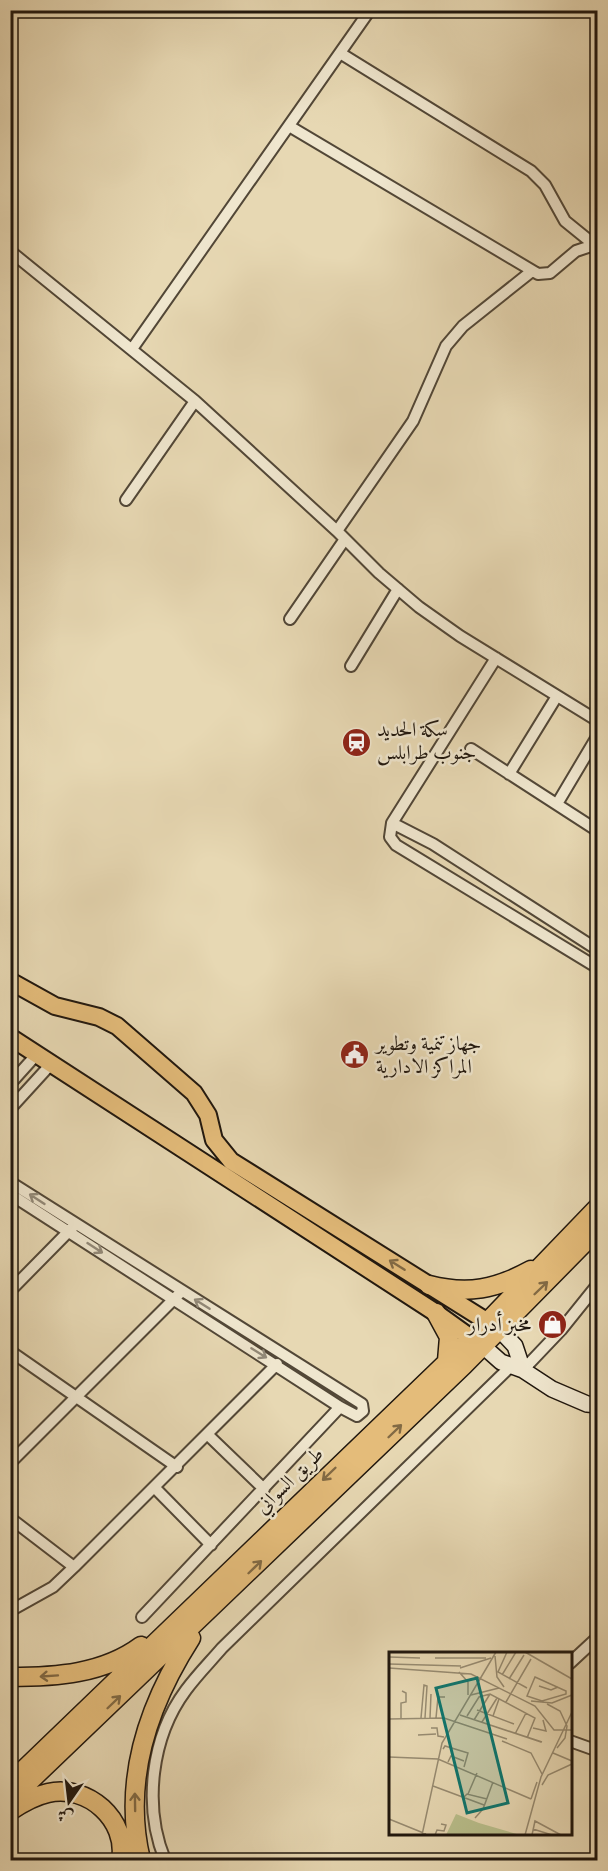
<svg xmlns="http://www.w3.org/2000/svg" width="608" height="1871" viewBox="0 0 608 1871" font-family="'Libre Bodoni',Amiri,serif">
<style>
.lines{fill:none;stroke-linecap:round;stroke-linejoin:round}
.street-casing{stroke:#524737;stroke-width:14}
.secondary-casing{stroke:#20170e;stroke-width:18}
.primary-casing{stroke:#20170e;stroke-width:20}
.highway-casing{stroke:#20170e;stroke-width:21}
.street{stroke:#efe6ce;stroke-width:10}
.secondary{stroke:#efe6ce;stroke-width:15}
.primary{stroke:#e4bc7a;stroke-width:16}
.highway{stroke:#e4bc7a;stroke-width:18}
.oneway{stroke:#928978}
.oneway2{stroke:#826a44}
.labels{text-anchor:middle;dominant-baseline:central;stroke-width:5;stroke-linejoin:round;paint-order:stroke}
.poi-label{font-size:20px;fill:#20170e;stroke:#efe6ce;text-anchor:start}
.street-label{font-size:20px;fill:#20170e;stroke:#efe6ce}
.inset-road{fill:none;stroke:#978b71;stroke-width:1.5}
.view{fill:#0f766e;fill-opacity:0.15;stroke:#0f766e;stroke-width:3}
.inset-edge{fill:none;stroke:#20170e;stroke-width:3}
</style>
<rect width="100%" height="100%" fill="#e7d8b3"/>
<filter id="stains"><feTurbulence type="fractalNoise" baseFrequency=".00333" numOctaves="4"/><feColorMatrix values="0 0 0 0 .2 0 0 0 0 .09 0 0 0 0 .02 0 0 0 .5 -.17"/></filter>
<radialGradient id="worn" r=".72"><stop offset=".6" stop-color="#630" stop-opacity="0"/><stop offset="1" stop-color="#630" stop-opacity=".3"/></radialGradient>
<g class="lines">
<defs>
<path id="street" d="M340,53L531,171L545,185L565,221L597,247
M289,126L538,274L550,273L576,251L594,245
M10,251L195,401L337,531L379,573L419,607L460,636L598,721
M132,349L370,10
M126,500L195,401
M337,531L413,421L446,346L463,326L532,271
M290,619L345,539
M496,658L392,823L390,837L396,845L598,968
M351,666L398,589
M471,749L598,831
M509,774L557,696
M557,804L598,735
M392,823L433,844L598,950
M10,1084L37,1054
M10,1109L52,1063
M10,1182L362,1404L363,1411L357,1416L340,1407L10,1194
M10,1291L73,1227
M10,1351L177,1467
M523,1370L561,1330L598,1284
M208,1435L264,1489
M10,1463L179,1294
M155,1488L211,1545
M10,1518L74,1567
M10,1611L53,1587L74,1567L277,1364
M142,1617L340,1407
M570,1663L598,1637
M570,1741L598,1751
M165,1860C143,1806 151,1737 186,1690C197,1675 210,1662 222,1648L510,1367"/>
<path id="secondary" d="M499,1329L515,1346L523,1370
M483,1346L501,1362L523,1370L552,1389L587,1404L598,1405"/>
<path id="primary" d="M10,981L55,1006L99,1017L117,1026L194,1093L208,1115L214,1140L231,1161L499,1329
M10,1037L436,1313L482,1346"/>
<path id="highway" d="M429,1285C468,1295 496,1289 531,1270
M436,1313L449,1337L447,1361
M10,1677C56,1677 103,1674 141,1646
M10,1783L472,1338L598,1207
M10,1800L464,1365L598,1229
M10,1811C22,1803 34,1796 48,1793C88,1784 128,1820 121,1860
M141,1860C122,1781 148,1705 191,1638"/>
</defs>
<use href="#street" class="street-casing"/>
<use href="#secondary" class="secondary-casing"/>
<use href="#primary" class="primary-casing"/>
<use href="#highway" class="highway-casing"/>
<use href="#street" class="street"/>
<use href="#secondary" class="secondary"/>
<use href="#primary" class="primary"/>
<use href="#highway" class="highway"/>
</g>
<defs><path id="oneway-shaft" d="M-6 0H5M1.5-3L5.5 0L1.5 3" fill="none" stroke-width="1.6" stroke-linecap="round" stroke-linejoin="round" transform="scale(1.5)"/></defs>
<g class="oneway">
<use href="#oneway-shaft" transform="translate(37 1199) rotate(-147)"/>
<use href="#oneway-shaft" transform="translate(95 1248) rotate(33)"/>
<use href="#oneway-shaft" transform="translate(202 1304) rotate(-148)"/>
<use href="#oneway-shaft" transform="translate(259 1353) rotate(32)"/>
</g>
<g class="oneway2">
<use href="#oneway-shaft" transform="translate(397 1265) rotate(-148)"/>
<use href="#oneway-shaft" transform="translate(541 1288) rotate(-44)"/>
<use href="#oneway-shaft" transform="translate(395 1431) rotate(-44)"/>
<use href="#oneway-shaft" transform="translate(329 1474) rotate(136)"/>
<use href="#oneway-shaft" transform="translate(255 1567) rotate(-44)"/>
<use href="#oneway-shaft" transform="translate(49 1676) rotate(176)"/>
<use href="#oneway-shaft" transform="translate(114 1702) rotate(-44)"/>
<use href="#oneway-shaft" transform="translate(135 1802) rotate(-91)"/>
</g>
<defs>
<symbol id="station-disc" viewBox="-11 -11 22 22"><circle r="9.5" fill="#8f2418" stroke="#efe6ce"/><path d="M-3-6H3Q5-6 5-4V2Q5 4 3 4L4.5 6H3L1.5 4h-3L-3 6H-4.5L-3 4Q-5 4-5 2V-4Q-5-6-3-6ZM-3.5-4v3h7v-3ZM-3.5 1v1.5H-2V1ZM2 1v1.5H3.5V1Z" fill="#fff"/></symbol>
<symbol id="civic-disc" viewBox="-11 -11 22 22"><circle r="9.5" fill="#8f2418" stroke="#efe6ce"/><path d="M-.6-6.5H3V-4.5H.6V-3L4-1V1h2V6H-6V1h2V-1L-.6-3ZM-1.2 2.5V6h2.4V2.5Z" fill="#fff"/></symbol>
<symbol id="shop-disc" viewBox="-11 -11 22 22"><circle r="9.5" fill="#8f2418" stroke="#efe6ce"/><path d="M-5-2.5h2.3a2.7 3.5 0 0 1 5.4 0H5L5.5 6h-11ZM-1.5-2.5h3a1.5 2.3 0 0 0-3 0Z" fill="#fff"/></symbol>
</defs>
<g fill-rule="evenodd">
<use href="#station-disc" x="340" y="726" width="33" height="33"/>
<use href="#civic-disc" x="338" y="1038" width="33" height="33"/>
<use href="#shop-disc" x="536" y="1308" width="33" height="33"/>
</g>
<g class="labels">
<g class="poi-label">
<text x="377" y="730">سكة الحديد<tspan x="377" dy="23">جنوب طرابلس</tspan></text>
<text x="376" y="1044">جهاز تنمية وتطوير<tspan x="376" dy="23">المراكز الادارية</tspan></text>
<text x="531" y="1325" text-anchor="end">مخبز أدرار</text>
</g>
<g class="street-label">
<text transform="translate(290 1481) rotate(-44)">طريق السواني</text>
</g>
</g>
<g transform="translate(389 1652)">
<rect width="183" height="183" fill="#e7d8b3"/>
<path d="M67,162L90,171L131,183H57Z" fill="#b8be8b"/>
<path class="inset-road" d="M118,0L109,20L138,36M136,0L183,27M106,4L108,25L115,35M0,5L31,6M46,6H97M0,12L72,14M0,16L82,22L146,54L165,78H183M71,16L102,6M70,20L79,30V43M113,23L127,0M146,25L177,39V42L153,49L138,44ZM120,27L135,3M150,34L162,38L169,35M82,43L110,36M142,49L163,51L183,43M117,50L142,7M158,52L171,59L178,74L176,86L168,96M88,58L125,72M78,64L90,45L101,42L146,66L138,86M104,64L110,47M32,66L35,33L38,34L36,66M41,66L42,42M47,66L49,45H56M0,67L55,66L118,87M12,67V51L17,50V41L13,39M85,68L101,42M93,70L108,46M42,76H48L49,84L55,85M144,76L157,79L154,68M126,82L137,61M29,83L47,82M113,89L142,101L153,122M152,90L71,63L153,90M54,97L56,94L79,101L75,115M164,101L183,109M0,105L49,107L142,147M59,110L62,104L75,109M153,133L159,123L183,112M44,134L95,153M79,142L88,121M75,145L78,142L98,147M142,147L148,130M86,166L94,157L104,130M0,167L37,182M144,177L163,183M33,183L53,91L107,0M46,183L48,178L55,179L57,173L52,172M136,183L152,125L183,60M143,183L146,169L172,183"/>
<path class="view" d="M88,26L119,151L78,161L47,36Z"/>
<rect width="183" height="183" class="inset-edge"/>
</g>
<rect width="608" height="1871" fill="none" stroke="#e7d8b3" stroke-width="36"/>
<rect x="12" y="12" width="584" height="1847" fill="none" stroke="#20170e" stroke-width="3"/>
<rect x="18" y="18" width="572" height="1835" fill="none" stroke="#20170e" stroke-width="1.5"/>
<g transform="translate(69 1802) rotate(194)" stroke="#efe6ce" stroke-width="4.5" paint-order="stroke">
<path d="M0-4.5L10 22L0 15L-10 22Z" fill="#20170e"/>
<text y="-9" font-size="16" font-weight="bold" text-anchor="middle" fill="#20170e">ش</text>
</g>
<rect width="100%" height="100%" filter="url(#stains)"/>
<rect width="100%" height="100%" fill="url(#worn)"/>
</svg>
